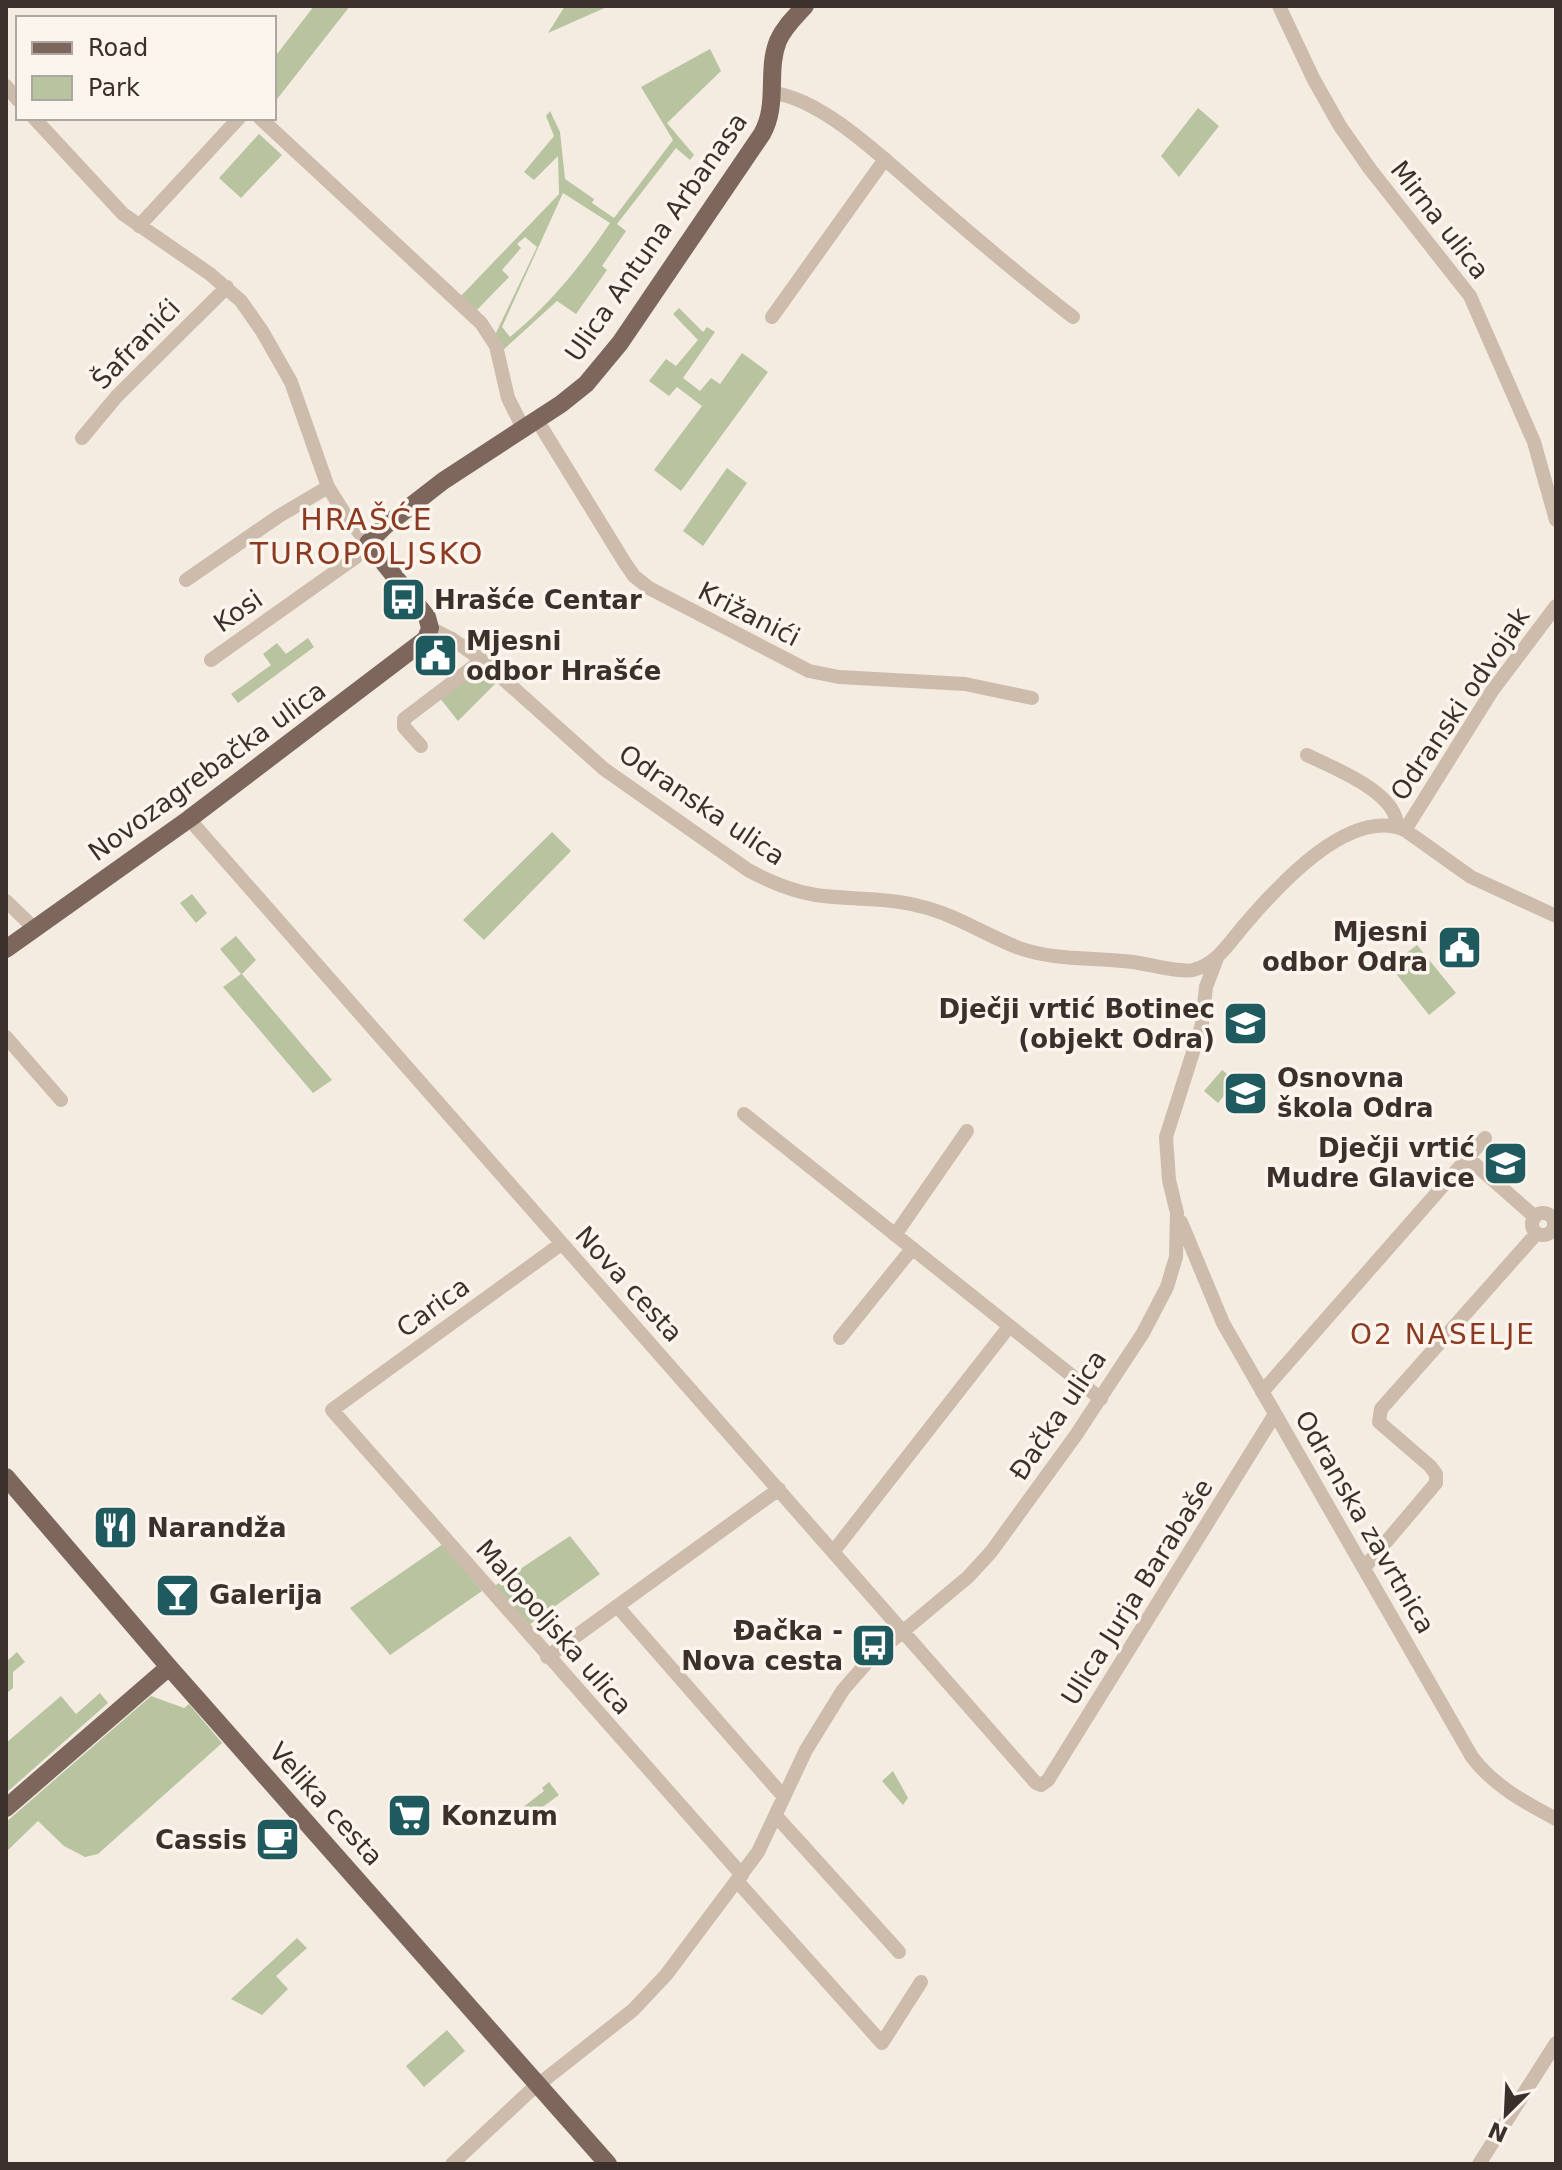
<svg xmlns="http://www.w3.org/2000/svg" width="1562" height="2170" viewBox="0 0 1562 2170" font-family="'DejaVu Sans',sans-serif">
<style>
.green{fill:#b8c4a0;fill-rule:evenodd}
.lines{fill:none;stroke-linecap:round;stroke-linejoin:round}
.minor{stroke:#cdbbac;stroke-width:14}
.major{stroke:#7d675c;stroke-width:18}
.labels{text-anchor:middle;dominant-baseline:central;stroke-width:7;stroke-linejoin:round;paint-order:stroke}
.street-label{font-size:26px;fill:#3b302b;stroke:#fbf5ee}
.poi-label{font-size:26px;font-weight:bold;fill:#3b302b;stroke:#fbf5ee;text-anchor:start}
.neighbourhood-label{font-size:28px;letter-spacing:2px;fill:#8c3b22;stroke:#fbf5ee}
.quarter-label{font-size:30px;letter-spacing:2px;fill:#8c3b22;stroke:#fbf5ee}
</style>
<rect width="100%" height="100%" fill="#f4ebe1"/>
<path class="green" d="M314,6H350L274,103V58Z
M565,6H609L548,33Z
M710,49L721,71L667,123L694,155L690,160L676,148L617,224L626,231L602,266L607,270L576,314L557,301L502,351L495,335L537,247L525,237L517,244L521,248L502,270L509,277L474,313L459,298L559,194L558,156L534,180L524,172L554,136L546,116L550,111L560,132L565,179L594,199L592,203L614,218L673,140L641,87ZM563,193L610,223C582,265 549,305 510,337L502,327Z
M1198,108L1219,126L1179,177L1161,156Z
M259,134L282,155L241,198L219,178Z
M679,308L703,332L707,327L715,332L683,378L700,391L711,378L720,384L742,353L768,372L681,491L654,470L702,406L677,387L669,396L649,381L666,359L676,366L698,340L673,314Z
M727,468L747,483L703,546L683,531Z
M308,638L314,647L238,703L231,694L271,665L263,654L277,643L286,654Z
M478,669L497,682L458,721L439,697Z
M552,832L571,851L484,940L463,920Z
M192,894L207,913L196,923L180,903Z
M236,936L256,960L242,974L332,1080L313,1093L223,987L241,974L220,949Z
M1417,945L1456,993L1429,1015L1390,966Z
M1222,1070L1236,1081L1218,1103L1204,1091Z
M570,1536L600,1574L526,1627L493,1587Z
M443,1544L482,1591L390,1655L350,1608Z
M17,1652L25,1662L13,1672V1688L6,1694V1662Z
M100,1693L108,1703L6,1793V1743L61,1696L76,1714Z
M151,1696L184,1708L189,1704L222,1743L98,1854L85,1857L64,1846L38,1821L6,1852V1822Z
M893,1771L908,1798L903,1805L882,1781Z
M549,1782L559,1795L521,1823L514,1814L544,1791L542,1788Z
M297,1938L307,1948L276,1976L288,1989L262,2015L231,1999Z
M447,2030L465,2051L424,2087L406,2066Z"/>
<g class="lines">
<path class="minor" d="M1279,6L1314,80L1340,126L1370,169L1470,296L1534,442L1556,520
M6,86L18,100
M773,93C826,99 894,169 935,203C980,242 1025,280 1073,317
M34,118L123,214L210,274L241,301L262,331L291,382L328,487L348,519L368,543L356,557L211,660
M260,118L481,323L496,346L508,398L523,428
M139,226L239,118
M772,317L885,159
M537,420L625,563L634,576L649,588L809,671L839,677L965,684L1032,698
M82,438L117,396L227,287
M186,580L279,516L328,487
M430,628L452,639L482,660L604,769L748,870C770,882 792,891 816,895C850,900 885,897 919,906C955,914 985,935 1019,948C1056,961 1096,957 1133,962C1149,964 1179,973 1193,970C1218,964 1231,940 1247,922C1279,885 1350,806 1405,830L1471,877L1556,916
M421,746L404,727V719L482,660
M1307,755C1333,768 1397,792 1397,826
M189,819L1036,1783L1041,1785L1048,1780L1275,1414
M1405,830L1492,691L1556,606
M6,901L35,929
M6,1037L61,1100
M744,1114L1101,1399
M1468,1158L1535,1217
M1532 1224a11 11 0 1 1 22 0a11 11 0 1 1-22 0Z
M1181,1222L1223,1323L1472,1757C1494,1786 1524,1802 1556,1819
M895,1235L967,1131
M561,1244L332,1410L742,1875
M840,1338L911,1250
M1262,1392L1485,1138
M833,1552L1008,1328
M1364,1568L1436,1483V1474L1430,1466L1379,1422L1381,1409L1537,1233
M617,1606L784,1797
M547,1657L779,1489
M776,1816L899,1952
M737,1881L882,2043L921,1982
M452,2164L529,2092L633,2010L666,1975L758,1852L806,1750L843,1690L870,1659L968,1577L991,1552L1076,1435L1143,1333L1167,1287L1176,1257L1177,1213L1169,1180L1166,1137L1202,1024L1206,987L1217,958
M1479,2164L1556,2043"/>
<path class="major" d="M6,949L189,819L426,639L430,628L427,617L368,543L385,526L443,481L561,404L586,384L620,343L762,134C779,104 766,71 778,41C784,27 795,17 805,6
M6,1477L169,1667L608,2164
M6,1808L169,1667"/>
</g>
<defs>
<symbol id="bus-square" viewBox="-11 -11 22 22"><rect x="-9" y="-9" width="18" height="18" rx="4" fill="#1f5a5e" stroke="#fbf5ee"/><path d="M-5-6H5V4H4V6H2V4H-2V6H-4V4H-5ZM-3.5-4V0h7V-4ZM-3.5 1.2v1.5H-2V1.2ZM2 1.2v1.5H3.5V1.2Z" fill="#fff"/></symbol>
<symbol id="civic-square" viewBox="-11 -11 22 22"><rect x="-9" y="-9" width="18" height="18" rx="4" fill="#1f5a5e" stroke="#fbf5ee"/><path d="M-.6-6.5H3V-4.5H.6V-3L4-1V1h2V6H-6V1h2V-1L-.6-3ZM-1.2 2.5V6h2.4V2.5Z" fill="#fff"/></symbol>
<symbol id="school-square" viewBox="-11 -11 22 22"><rect x="-9" y="-9" width="18" height="18" rx="4" fill="#1f5a5e" stroke="#fbf5ee"/><path d="M0-5L7-2L0 1L-7-2ZM-4 1L0 2.5L4 1V4Q0 6-4 4Z" fill="#fff"/></symbol>
<symbol id="restaurant-square" viewBox="-11 -11 22 22"><rect x="-9" y="-9" width="18" height="18" rx="4" fill="#1f5a5e" stroke="#fbf5ee"/><path d="M-5-6h1v4h1v-4h1v4h1v-4h1v5L-1.5 .5V6h-2V.5L-5-1ZM5-6V6H3V1.5H1.5Q1.5-4 5-6Z" fill="#fff"/></symbol>
<symbol id="bar-square" viewBox="-11 -11 22 22"><rect x="-9" y="-9" width="18" height="18" rx="4" fill="#1f5a5e" stroke="#fbf5ee"/><path d="M-6-5H6L.8 .8V4.5H3.5V6h-7V4.5H-.8V.8Z" fill="#fff"/></symbol>
<symbol id="supermarket-square" viewBox="-11 -11 22 22"><rect x="-9" y="-9" width="18" height="18" rx="4" fill="#1f5a5e" stroke="#fbf5ee"/><path d="M-6-5.5h2.5l.6 2H6L4.5 2H-2.5L-4.4-4H-6ZM-1.5 3.2a1.3 1.3 0 1 0 .1 0ZM3 3.2a1.3 1.3 0 1 0 .1 0Z" fill="#fff"/></symbol>
<symbol id="cafe-square" viewBox="-11 -11 22 22"><rect x="-9" y="-9" width="18" height="18" rx="4" fill="#1f5a5e" stroke="#fbf5ee"/><path d="M-5.5-4.5H6V0H3Q3 3.5 0 3.5H-2.5Q-5.5 3.5-5.5 0ZM3-3.2v2h1.7v-2ZM-6 4.5H4V6H-6Z" fill="#fff"/></symbol>
</defs>
<g fill-rule="evenodd">
<use href="#bus-square" x="378" y="574" width="51" height="51"/>
<use href="#civic-square" x="410" y="630" width="51" height="51"/>
<use href="#civic-square" x="1434" y="922" width="51" height="51"/>
<use href="#school-square" x="1220" y="998" width="51" height="51"/>
<use href="#school-square" x="1220" y="1068" width="51" height="51"/>
<use href="#school-square" x="1480" y="1138" width="51" height="51"/>
<use href="#restaurant-square" x="90" y="1502" width="51" height="51"/>
<use href="#bar-square" x="152" y="1570" width="51" height="51"/>
<use href="#bus-square" x="848" y="1620" width="51" height="51"/>
<use href="#supermarket-square" x="384" y="1790" width="51" height="51"/>
<use href="#cafe-square" x="252" y="1814" width="51" height="51"/>
</g>
<g class="labels">
<g class="street-label">
<text transform="translate(1440 220) rotate(52)">Mirna ulica</text>
<text transform="translate(656 237) rotate(-55)">Ulica Antuna Arbanasa</text>
<text transform="translate(136 344) rotate(-46)">Šafranići</text>
<text transform="translate(238 611) rotate(-35)">Kosi</text>
<text transform="translate(749 614) rotate(27)">Križanići</text>
<text transform="translate(1460 704) rotate(-56)">Odranski odvojak</text>
<text transform="translate(207 771) rotate(-36)">Novozagrebačka ulica</text>
<text transform="translate(702 805) rotate(34)">Odranska ulica</text>
<text transform="translate(629 1284) rotate(48)">Nova cesta</text>
<text transform="translate(433 1307) rotate(-36)">Carica</text>
<text transform="translate(1058 1415) rotate(-56)">Đačka ulica</text>
<text transform="translate(1365 1522) rotate(60)">Odranska zavrtnica</text>
<text transform="translate(1137 1592) rotate(-58)">Ulica Jurja Barabaše</text>
<text transform="translate(554 1627) rotate(49)">Malopoljska ulica</text>
<text transform="translate(326 1804) rotate(48)">Velika cesta</text>
</g>
<g class="poi-label">
<text x="434" y="600">Hrašće Centar</text>
<text x="466" y="641">Mjesni<tspan x="466" dy="30">odbor Hrašće</tspan></text>
<text x="1428" y="932" text-anchor="end">Mjesni<tspan x="1428" dy="30">odbor Odra</tspan></text>
<text x="1215" y="1009" text-anchor="end">Dječji vrtić Botinec<tspan x="1215" dy="30">(objekt Odra)</tspan></text>
<text x="1277" y="1078">Osnovna<tspan x="1277" dy="30">škola Odra</tspan></text>
<text x="1475" y="1148" text-anchor="end">Dječji vrtić<tspan x="1475" dy="30">Mudre Glavice</tspan></text>
<text x="147" y="1528">Narandža</text>
<text x="209" y="1595">Galerija</text>
<text x="843" y="1631" text-anchor="end">Đačka -<tspan x="843" dy="30">Nova cesta</tspan></text>
<text x="441" y="1816">Konzum</text>
<text x="247" y="1840" text-anchor="end">Cassis</text>
</g>
<g class="neighbourhood-label">
<text x="1443" y="1334">O2 NASELJE</text>
</g>
<g class="quarter-label">
<text x="367" y="519">HRAŠĆE<tspan x="367" dy="34">TUROPOLJSKO</tspan></text>
</g>
</g>
<rect width="1562" height="2170" fill="none" stroke="#3b302b" stroke-width="16"/>
<rect x="16" y="16" width="260" height="104" fill="#fbf5ee" stroke="#aea6a0" stroke-width="2"/>
<rect x="32" y="42" width="40" height="12" fill="#7d675c" stroke="#aea6a0" stroke-width="2"/>
<text x="88" y="56" font-size="24" fill="#3b302b">Road</text>
<rect x="32" y="76" width="40" height="24" fill="#b8c4a0" stroke="#aea6a0" stroke-width="2"/>
<text x="88" y="96" font-size="24" fill="#3b302b">Park</text>
<g transform="translate(1506 2114) rotate(204)" stroke="#fbf5ee" stroke-width="6" paint-order="stroke">
<path d="M0-6L14 30L0 20L-14 30Z" fill="#3b302b"/>
<text y="-12" font-size="22" font-weight="bold" text-anchor="middle" fill="#3b302b">N</text>
</g>
</svg>
